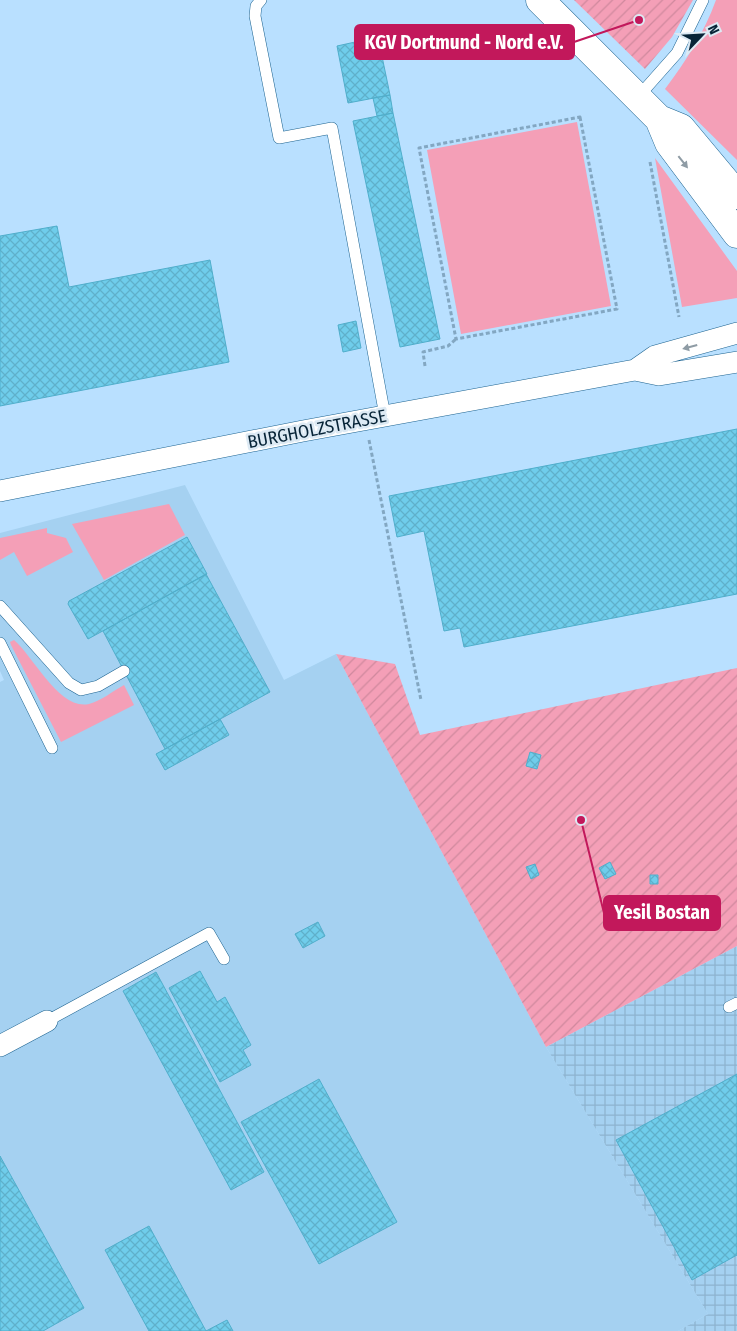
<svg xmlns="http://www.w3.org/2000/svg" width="737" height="1331" viewBox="0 0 737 1331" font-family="'Fira Sans Condensed',sans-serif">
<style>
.built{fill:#a5d1f1}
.industrial{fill:url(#industrial-grid)}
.grass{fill:#f49fb7}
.garden{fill:url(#garden-furrows)}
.building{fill:url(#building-cross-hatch);stroke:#50aecb}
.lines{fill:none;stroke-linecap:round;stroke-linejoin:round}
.service-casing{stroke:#1d6390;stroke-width:12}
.minor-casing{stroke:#1d6390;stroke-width:22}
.tertiary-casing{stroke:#1d6390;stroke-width:29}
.path{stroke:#83a7c2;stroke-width:3;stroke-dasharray:4 2.5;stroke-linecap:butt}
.service{stroke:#fff;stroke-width:11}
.minor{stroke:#fff;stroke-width:21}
.tertiary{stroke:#fff;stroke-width:28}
.oneway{fill:#8f9ca5}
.labels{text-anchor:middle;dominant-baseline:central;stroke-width:5;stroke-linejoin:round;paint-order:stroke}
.street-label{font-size:18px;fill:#072437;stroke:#ddeaf4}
.leader{fill:none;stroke:#c2185b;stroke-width:2}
.callout-dot{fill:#c2185b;stroke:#ddeaf4;stroke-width:2}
.callout{fill:#c2185b;stroke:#c2185b;stroke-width:2}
.callout-label{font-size:19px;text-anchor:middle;font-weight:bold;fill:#fff}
</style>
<defs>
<pattern id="industrial-grid" width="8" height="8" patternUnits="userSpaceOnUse" patternTransform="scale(1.25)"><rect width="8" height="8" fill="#a5d1f1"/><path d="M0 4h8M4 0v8" fill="none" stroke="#8db3cf"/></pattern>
<pattern id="garden-furrows" width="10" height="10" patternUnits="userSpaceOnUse" patternTransform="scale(1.25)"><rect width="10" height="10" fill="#f49fb7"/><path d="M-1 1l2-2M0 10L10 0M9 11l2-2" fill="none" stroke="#d0899e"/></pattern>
<pattern id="building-cross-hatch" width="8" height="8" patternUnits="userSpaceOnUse" patternTransform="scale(1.25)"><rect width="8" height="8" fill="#6fcdeb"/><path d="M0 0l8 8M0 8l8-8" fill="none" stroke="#5fb0ca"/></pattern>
</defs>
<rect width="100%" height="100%" fill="#b9e0ff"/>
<path class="built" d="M185,485L284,680L336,654L546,1047L708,1314L678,1331H0V682L4,680L0,671V533Z"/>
<path class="industrial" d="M737,946V1331H678L708,1314L546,1047Z"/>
<path class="grass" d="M716,0H737V160L665,89C686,61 704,33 716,0Z
M577,122L611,306L461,334L427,150Z
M655,158L737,271V298L682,307Z
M169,504L185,535L104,580L72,524Z
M47,528V533L66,538L73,552L27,576L14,552L0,560V538Z
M14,640C33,656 60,711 89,704C101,701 113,691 124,685L134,705L61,742L11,645L10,642Z"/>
<path class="garden" d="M574,0H693L672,37L645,69Z
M336,654L395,664L420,735L737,668V946L546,1047Z"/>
<path class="building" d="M378,37L390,95L348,103L337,46Z
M390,95L393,113L377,116L373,98Z
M393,113L440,339L400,347L353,121Z
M57,226L69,287L210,260L229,362L0,406V236Z
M356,321L361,348L343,352L338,325Z
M737,429V594L464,647L460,628L444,631L424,531L397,537L389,496Z
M187,537L207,574L88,639L68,604L69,601Z
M206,574L270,692L165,749L103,631Z
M220,719L229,735L165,770L156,754Z
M530,752L541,755L537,769L526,766Z
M610,862L616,874L605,879L599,868Z
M535,864L539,875L531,879L526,867Z
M650,875H658V884H650Z
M318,922L325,936L303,948L295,934Z
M200,971L217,1002L225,997L251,1045L243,1050L251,1065L220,1082L169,988Z
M156,972L264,1172L231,1190L123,991Z
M737,1074V1255L692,1280L616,1140Z
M319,1079L397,1222L319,1264L241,1122Z
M0,1156L84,1308L43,1331H0Z
M149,1226L206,1331H149L105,1250Z
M227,1320L233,1331H206Z"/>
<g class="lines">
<defs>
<path id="service" d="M261,0L256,6L255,16L279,138L332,128L385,416
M638,97L677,53L703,0
M0,606L69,683L81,690L98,686L124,671
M0,643L52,748
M729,1007L737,1003
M47,1021L209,933L224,959"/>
<path id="minor" d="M635,370L655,356L737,333
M0,491L303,431L635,370L659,375L737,362
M0,1046L47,1021"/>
<path id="tertiary" d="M540,0L659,119L669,143L737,234
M659,119L681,128L737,195"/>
</defs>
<use href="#service" class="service-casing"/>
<use href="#minor" class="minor-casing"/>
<use href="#tertiary" class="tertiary-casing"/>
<path class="path" d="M580,117L617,309L456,339L419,148Z
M650,162L679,317
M425,366L423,352L448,346L456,339
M369,440L421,700"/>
<use href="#service" class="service"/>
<use href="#minor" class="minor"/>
<use href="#tertiary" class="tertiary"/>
</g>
<defs><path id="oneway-solid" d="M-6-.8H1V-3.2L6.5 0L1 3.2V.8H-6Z" transform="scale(1.25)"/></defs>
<g class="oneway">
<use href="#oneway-solid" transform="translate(683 162) rotate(52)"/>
<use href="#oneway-solid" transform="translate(690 347) rotate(165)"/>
</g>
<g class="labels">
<g class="street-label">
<text transform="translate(317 429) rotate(-11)">BURGHOLZSTRASSE</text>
</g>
</g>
<path class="leader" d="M639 20L574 42M581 820L604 913"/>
<g class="callout-dot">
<circle cx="639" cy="20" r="5"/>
<circle cx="581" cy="820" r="5"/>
</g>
<g class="callout">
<rect x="355" y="25" width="219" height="34" rx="5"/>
<rect x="604" y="896" width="116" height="34" rx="5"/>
</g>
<g class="callout-label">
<text x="464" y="49">KGV Dortmund - Nord e.V.</text>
<text x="662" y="919">Yesil Bostan</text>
</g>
<g transform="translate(702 35) rotate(65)" stroke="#ddeaf4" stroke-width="4" paint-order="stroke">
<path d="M0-4L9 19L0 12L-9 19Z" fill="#072437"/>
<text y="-8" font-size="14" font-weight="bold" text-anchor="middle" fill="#072437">N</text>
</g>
</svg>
